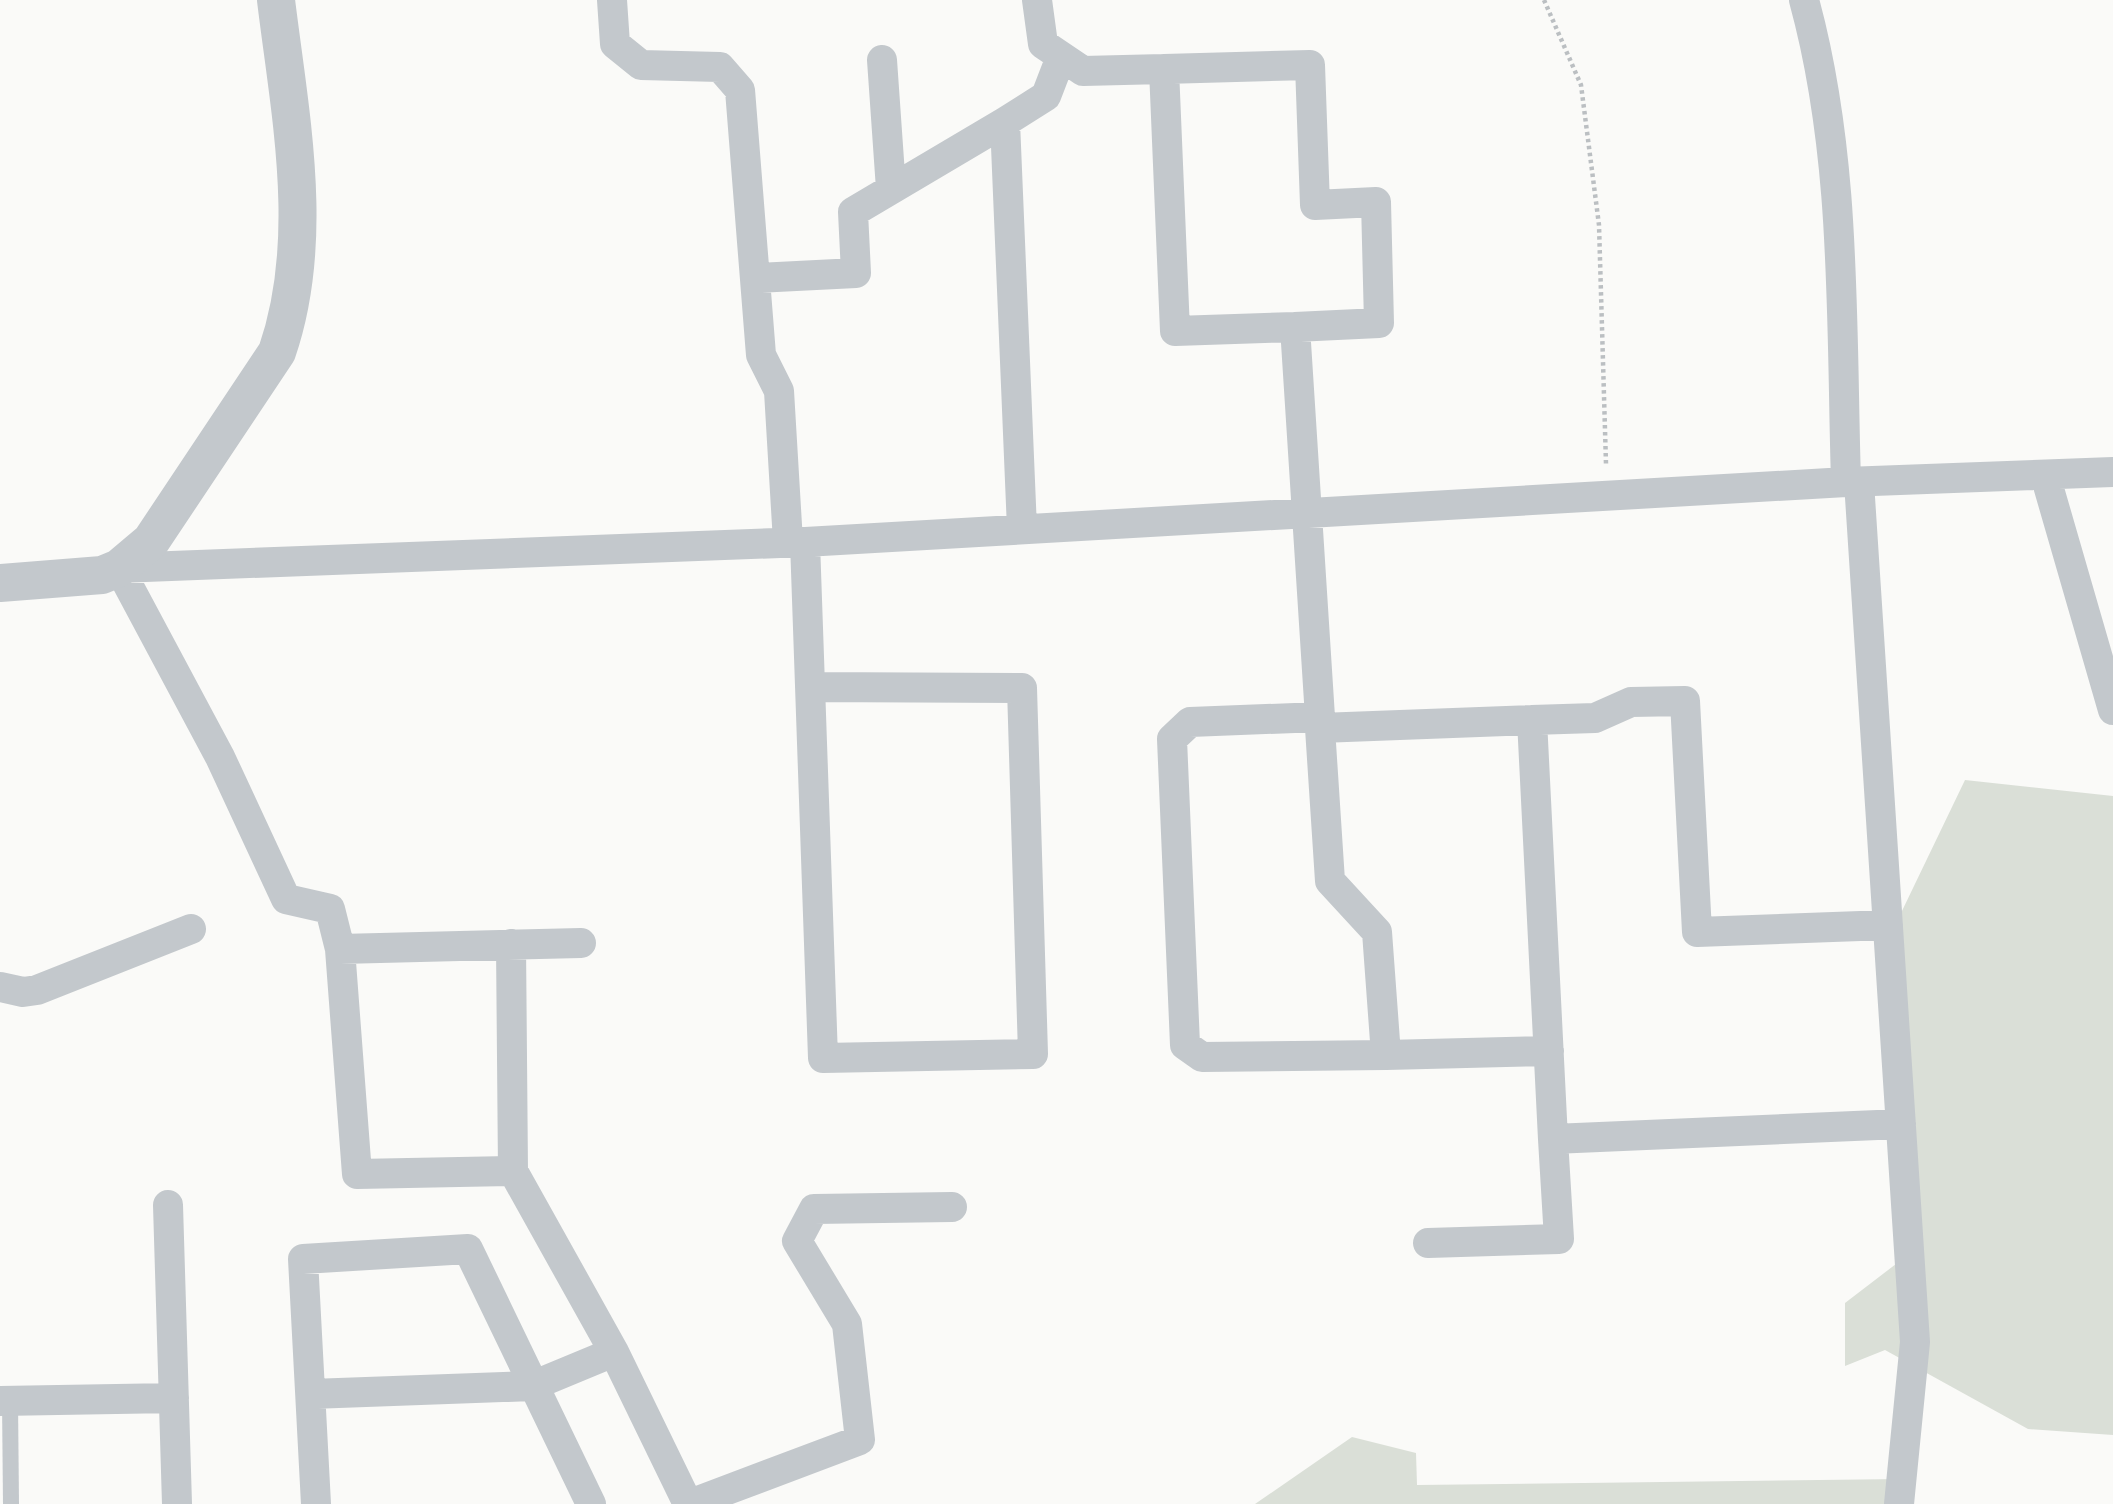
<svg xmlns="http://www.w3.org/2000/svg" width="2113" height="1504" viewBox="0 0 2113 1504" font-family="Ubuntu,sans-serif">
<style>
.green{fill:#dadfd7}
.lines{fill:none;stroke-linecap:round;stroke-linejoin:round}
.path{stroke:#bbbfc2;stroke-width:4.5;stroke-dasharray:3.5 3.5;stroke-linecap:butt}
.service{stroke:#c3c8cc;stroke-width:16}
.minor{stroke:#c3c8cc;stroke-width:30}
.tertiary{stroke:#c3c8cc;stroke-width:38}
</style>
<rect width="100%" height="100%" fill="#fafaf8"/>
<path class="green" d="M1965,780L2113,796V1435L2028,1429L1885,1350L1845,1366V1303L1909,1254L1888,940Z
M1352,1437L1416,1453L1417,1485L1901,1479L1898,1504H1255Z"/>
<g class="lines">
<path class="path" d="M1544,0L1581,85L1599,225L1606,464"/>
<path class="service" d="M10,1400L11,1504"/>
<path class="minor" d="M612,0L615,44L641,65L720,67L740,90L761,355L779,391L788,542
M1037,0L1043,44L1083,71L1164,69L1175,331L1295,327L1320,717
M1804,0C1847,157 1841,321 1846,482
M882,60L891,189
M1164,69L1310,65L1315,205L1376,202L1379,323L1295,327
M1005,122L1046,96L1061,57
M755,278L856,273L853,212L1005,122L1022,529
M2045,475L2113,710
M1859,482L1915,1342L1899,1504
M805,542L823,1058L1033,1054L1022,688L810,687
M1532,720L1320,728L1330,881L1377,932L1386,1055L1549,1051
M1320,728V717L1190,722L1172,739L1185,1045L1202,1057L1386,1055
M511,944L513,1171
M340,949L581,943
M0,987L23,992L37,990L191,929
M1553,1139L1532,720L1595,718L1631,702L1685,701L1697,932L1888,925
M168,1205L177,1504
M1428,1243L1559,1239L1553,1139L1901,1124
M311,1394L532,1386L614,1352
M0,1401L174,1398
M316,1504L303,1259L468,1249L591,1504
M688,1504L614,1352L513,1171L357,1174L340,949L330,909L286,899L220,757L119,568L805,542L1846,482L2113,472
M690,1504L860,1440L847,1324L797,1241L814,1209L952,1207"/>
<path class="tertiary" d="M0,583L102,575L119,568L151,541L277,352C316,239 290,115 276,0"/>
</g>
</svg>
